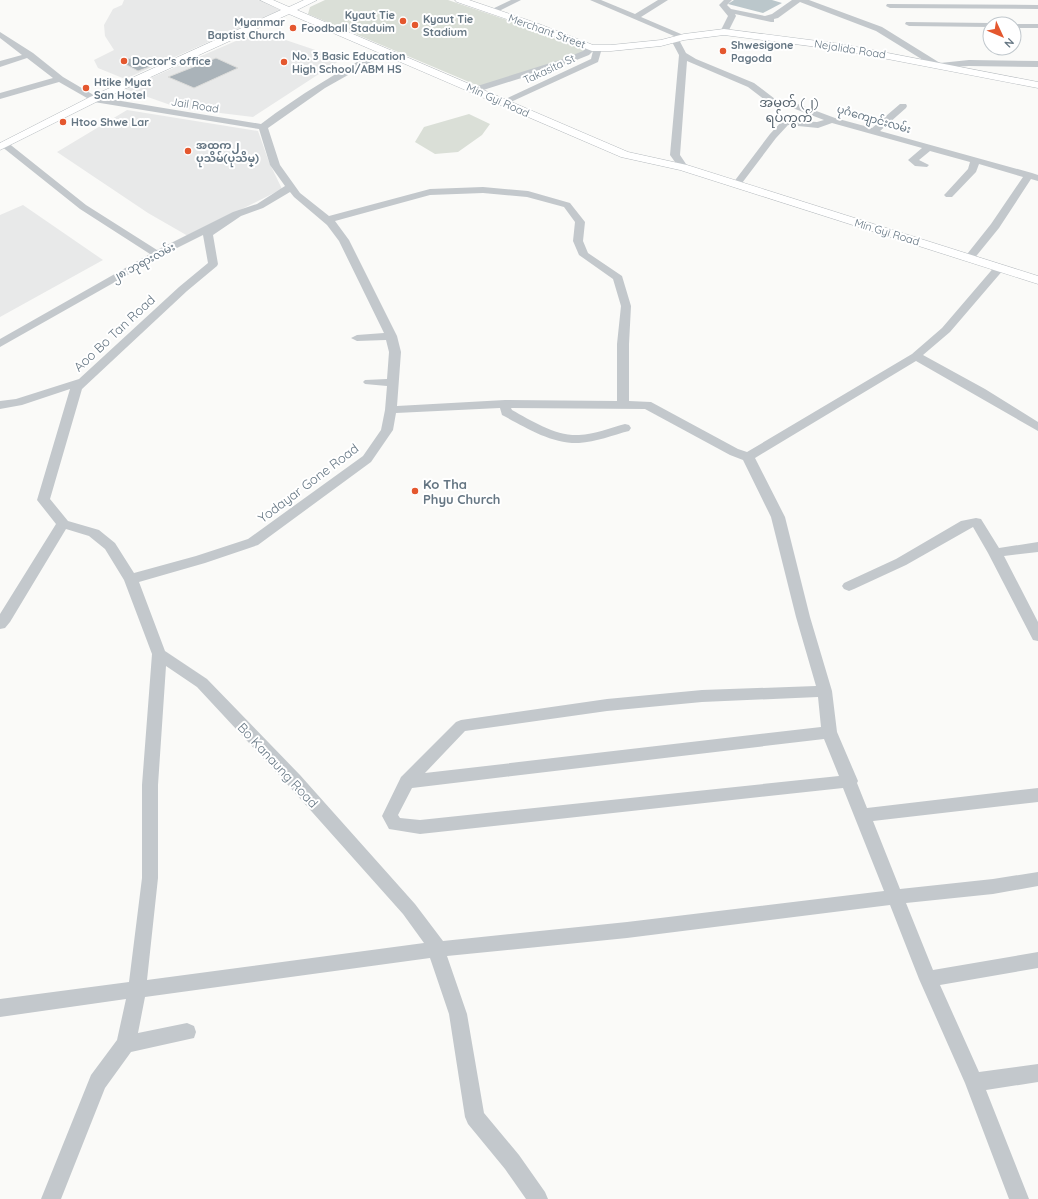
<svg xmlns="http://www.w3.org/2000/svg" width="1038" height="1199" viewBox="0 0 1038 1199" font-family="Quicksand,'Noto Sans Myanmar',sans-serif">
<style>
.built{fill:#e8e9e9}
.green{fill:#dadfd7}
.water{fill:#bbc7cb}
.building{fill:#aab3b9;stroke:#dcdcda}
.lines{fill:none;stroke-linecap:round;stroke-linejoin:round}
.major-casing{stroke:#b5babe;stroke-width:1}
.minor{fill:#c3c8cc;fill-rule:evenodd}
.major{fill:#fff;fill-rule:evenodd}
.poi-dot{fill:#e4572e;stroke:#fff;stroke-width:1.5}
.labels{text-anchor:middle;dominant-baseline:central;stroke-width:4;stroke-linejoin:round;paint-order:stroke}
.far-poi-label{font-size:11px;font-weight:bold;fill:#657683;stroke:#fff;text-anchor:start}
.far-street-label{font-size:11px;fill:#657683;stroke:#fff}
.far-quarter-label{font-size:13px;fill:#57646e;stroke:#fff}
.street-label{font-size:13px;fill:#657683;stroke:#fff}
.poi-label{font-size:13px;font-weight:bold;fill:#657683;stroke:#fff;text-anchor:start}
</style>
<rect width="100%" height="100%" fill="#fafaf8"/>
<path class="built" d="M124,0H258L281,10L125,79L98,68L94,60L114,50L105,36L104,25L113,9L122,5Z
M259,31L342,59L253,117L179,108L125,89Z
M127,110L258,131L269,162L282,189L188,236L148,213L57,152Z
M23,205L103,260L0,317V215Z"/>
<path class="green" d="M325,0H448L589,48V52L481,87L308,14L310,7Z
M469,114L490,124L482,135L458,152L435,154L415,142L424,127Z"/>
<path class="water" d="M734,0H772L782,3L763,13L728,4Z"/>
<path class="building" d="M134,57L152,66L138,71L125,64H127L122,61Z
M216,58L238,68L194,88L168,77Z"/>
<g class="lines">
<defs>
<path id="major" d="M260,0H273L289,7L304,0H317L297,10L628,152L687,165L1038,276V284L680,170L621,157L289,14L98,101L0,150V143L90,97L281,10Z
M455,0H469L539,24L593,45H611L661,40L684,34L724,29L841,44L1038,82V88L841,50L724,35L684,40L661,46L611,51H592L533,28L457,2Z"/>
</defs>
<use href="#major" class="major-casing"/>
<path class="minor" d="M511,0H521L495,13H492L488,11Z
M590,0H601L635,14L658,0H668L641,17L688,37L684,39H681Z
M724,0H732L727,5L731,9L765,16L772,14L792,0H809L882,27L940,63L969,60L1038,61V67L969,66L936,68L876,31L800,2L778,18L774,19V22H771L735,14L736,16L728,32L724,34L720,32L728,16L719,5Z
M887,4L1038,5V9L890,8L886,6Z
M906,22L990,23L993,24H990V27L909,26L905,24Z
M1012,24H1038V28H1014V24Z
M0,32L33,53L63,77L97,97L261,124C299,95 339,71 381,49H387L388,51L387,53L325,88L268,128L280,165L300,193L329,216L430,189L483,187L528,191L570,203L585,222L583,241L588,253L622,276L631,306L629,344V401L651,402L738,449L747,452L912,354L942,328L996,265H1004L1005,267L1004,269L950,332L923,355L985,389L1038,422V431L916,361L755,458L785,517L810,617L832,691L837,732L858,781L857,783L867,808L1038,788V802L873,821L900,889L993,879L1038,872V886L993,894L906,903L933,970L1038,952V968L940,985L979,1072L1038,1064V1082L986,1090L1029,1199H1009L965,1083L919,979L890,905L627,938L447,956L467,1014L484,1113L519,1155L545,1192L548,1199H526L505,1169L468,1124L465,1117L449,1014L430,958L145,997L138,1033L187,1023L194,1026L196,1032L194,1038L131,1052L105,1088L61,1199H41L91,1075L117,1040L126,999L0,1017V999L129,982L142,878V785L152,654L124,580L105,549L89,536L66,529L10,622L5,628L0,629V614L56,524L37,500L70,389L22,405L0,409V401L16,399L79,379L179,287L208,263L203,235L161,256L0,347V339L150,254L80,209L1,146L0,143L4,141L7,142L86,205L157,250L233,212L257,204L285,186L270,165L259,129L94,102L59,82L0,99V93L53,78L27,58L0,67V61L22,55L0,38ZM290,192L294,197L327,225L339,241L384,333L357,335L351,338L357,341L386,340L389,352L387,379L365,380L363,382L365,384L387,386L385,410L381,430L363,456L248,539L196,556L134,573L115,543L99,530L68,521L50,499L82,389L187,291L217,266L218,264L213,235L241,216L263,208ZM483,193L527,197L564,207L575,222L573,241L579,255L613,279L621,306L617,344V401L505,400L397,406L401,352L397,336L349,240L335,221L430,195ZM500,408L502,415C525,427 551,444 579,443C596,442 613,435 629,431L631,428L629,425L625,424C610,428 595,434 579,435C555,436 532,421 512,410L511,408L645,409L730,455L743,460L771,517L796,617L816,686L702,690L607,699L461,720L456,722L401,777L382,816L389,829L420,834L843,788L884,891L627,922L443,941L415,904L300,775L207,679L165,651L139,582L205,563L258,545L371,462L393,430L396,413ZM166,666L197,687L288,785L403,914L424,943L147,980L158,878V785ZM818,697L821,727L425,773L465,731L607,711L702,702ZM824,739L839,776L420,820L400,818L398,815L412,788Z
M672,38H678L686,53L696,59L754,83L775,99L795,103L835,118L872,128L900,104H906L907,106L906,108L880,131L1032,173L1038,175V181L1031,179L999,228L973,260L969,261L964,258L991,224L1023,177L979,164L976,172L952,197H946L944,195L946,193L968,169L970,162L930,151L919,160L929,165L927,167L915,166L908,160L922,148L832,123L818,128L788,125L776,138L739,187H733L731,185L733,183L770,134L783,120L817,122L824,120L790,107L769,103L748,87L687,61L680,155L688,167L686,169H680L670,155L679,55L671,40Z
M589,46H598L602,48L598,62L504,105L501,106L497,103L591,59L593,51L589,55L569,63L477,92H471L470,90L471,88L563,59L583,51Z
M976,518L981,519L999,548L1038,542V552L1004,556L1038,622V641L1033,640L988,553L973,527L906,565L854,589L849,591L844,589L842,586L844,583L896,559L961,521Z"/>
<use href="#major" class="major"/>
</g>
<g class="poi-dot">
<circle cx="403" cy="21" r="4"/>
<circle cx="415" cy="25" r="4"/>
<circle cx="293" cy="28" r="4"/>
<circle cx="723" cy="51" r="4"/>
<circle cx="124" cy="61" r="4"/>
<circle cx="284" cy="62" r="4"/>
<circle cx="86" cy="88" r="4"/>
<circle cx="63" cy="122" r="4"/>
<circle cx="188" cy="151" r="4"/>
<circle cx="415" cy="491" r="4"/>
</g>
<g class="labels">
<g class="far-poi-label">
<text x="395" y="15" text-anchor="end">Kyaut Tie<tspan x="395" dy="13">Foodball Staduim</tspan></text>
<text x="423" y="19">Kyaut Tie<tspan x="423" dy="13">Stadium</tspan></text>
<text x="285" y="22" text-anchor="end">Myanmar<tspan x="285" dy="13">Baptist Church</tspan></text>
<text x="731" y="45">Shwesigone<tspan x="731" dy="13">Pagoda</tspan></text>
<text x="292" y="56">No. 3 Basic Education<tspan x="292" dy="13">High School/ABM HS</tspan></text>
<text x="132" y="61">Doctor's office</text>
<text x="94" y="82">Htike Myat<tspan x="94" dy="13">San Hotel</tspan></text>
<text x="71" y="122">Htoo Shwe Lar</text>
<text x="196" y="145">အထက၂<tspan x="196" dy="13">ပုသိမ်(ပုသိမ္)</tspan></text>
</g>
<g class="far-street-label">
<text transform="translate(547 31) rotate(20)">Merchant Street</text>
<text transform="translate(850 49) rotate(9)">Nejalida Road</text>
<text transform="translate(549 69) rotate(-25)">Takasita St</text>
<text transform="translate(498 100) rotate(24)">Min Gyi Road</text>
<text transform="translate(195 105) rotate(9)">Jail Road</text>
<text transform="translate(874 119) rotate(16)">ပုဂံကျောင်းလမ်း</text>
<text transform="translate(887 232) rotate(17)">Min Gyi Road</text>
<text transform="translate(143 262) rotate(-28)">၂၈ ဘုရားလမ်း</text>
</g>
<g class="far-quarter-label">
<text x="789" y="102">အမှတ် (၂)<tspan x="789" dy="15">ရပ်ကွက်</tspan></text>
</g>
<g class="street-label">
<text transform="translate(114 333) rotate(-43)">Aoo Bo Tan Road</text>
<text transform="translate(308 483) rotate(-37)">Yodayar Gone Road</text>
<text transform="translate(278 765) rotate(47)">Bo Kanaung Road</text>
</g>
<g class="poi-label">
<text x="423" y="484">Ko Tha<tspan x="423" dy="15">Phyu Church</tspan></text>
</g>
</g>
<g transform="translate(1002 36) rotate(134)"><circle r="19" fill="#ffffff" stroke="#c1c8cd"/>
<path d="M0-3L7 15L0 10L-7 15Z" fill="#e4572e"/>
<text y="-6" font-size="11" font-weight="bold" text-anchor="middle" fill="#657683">N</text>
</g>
</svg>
